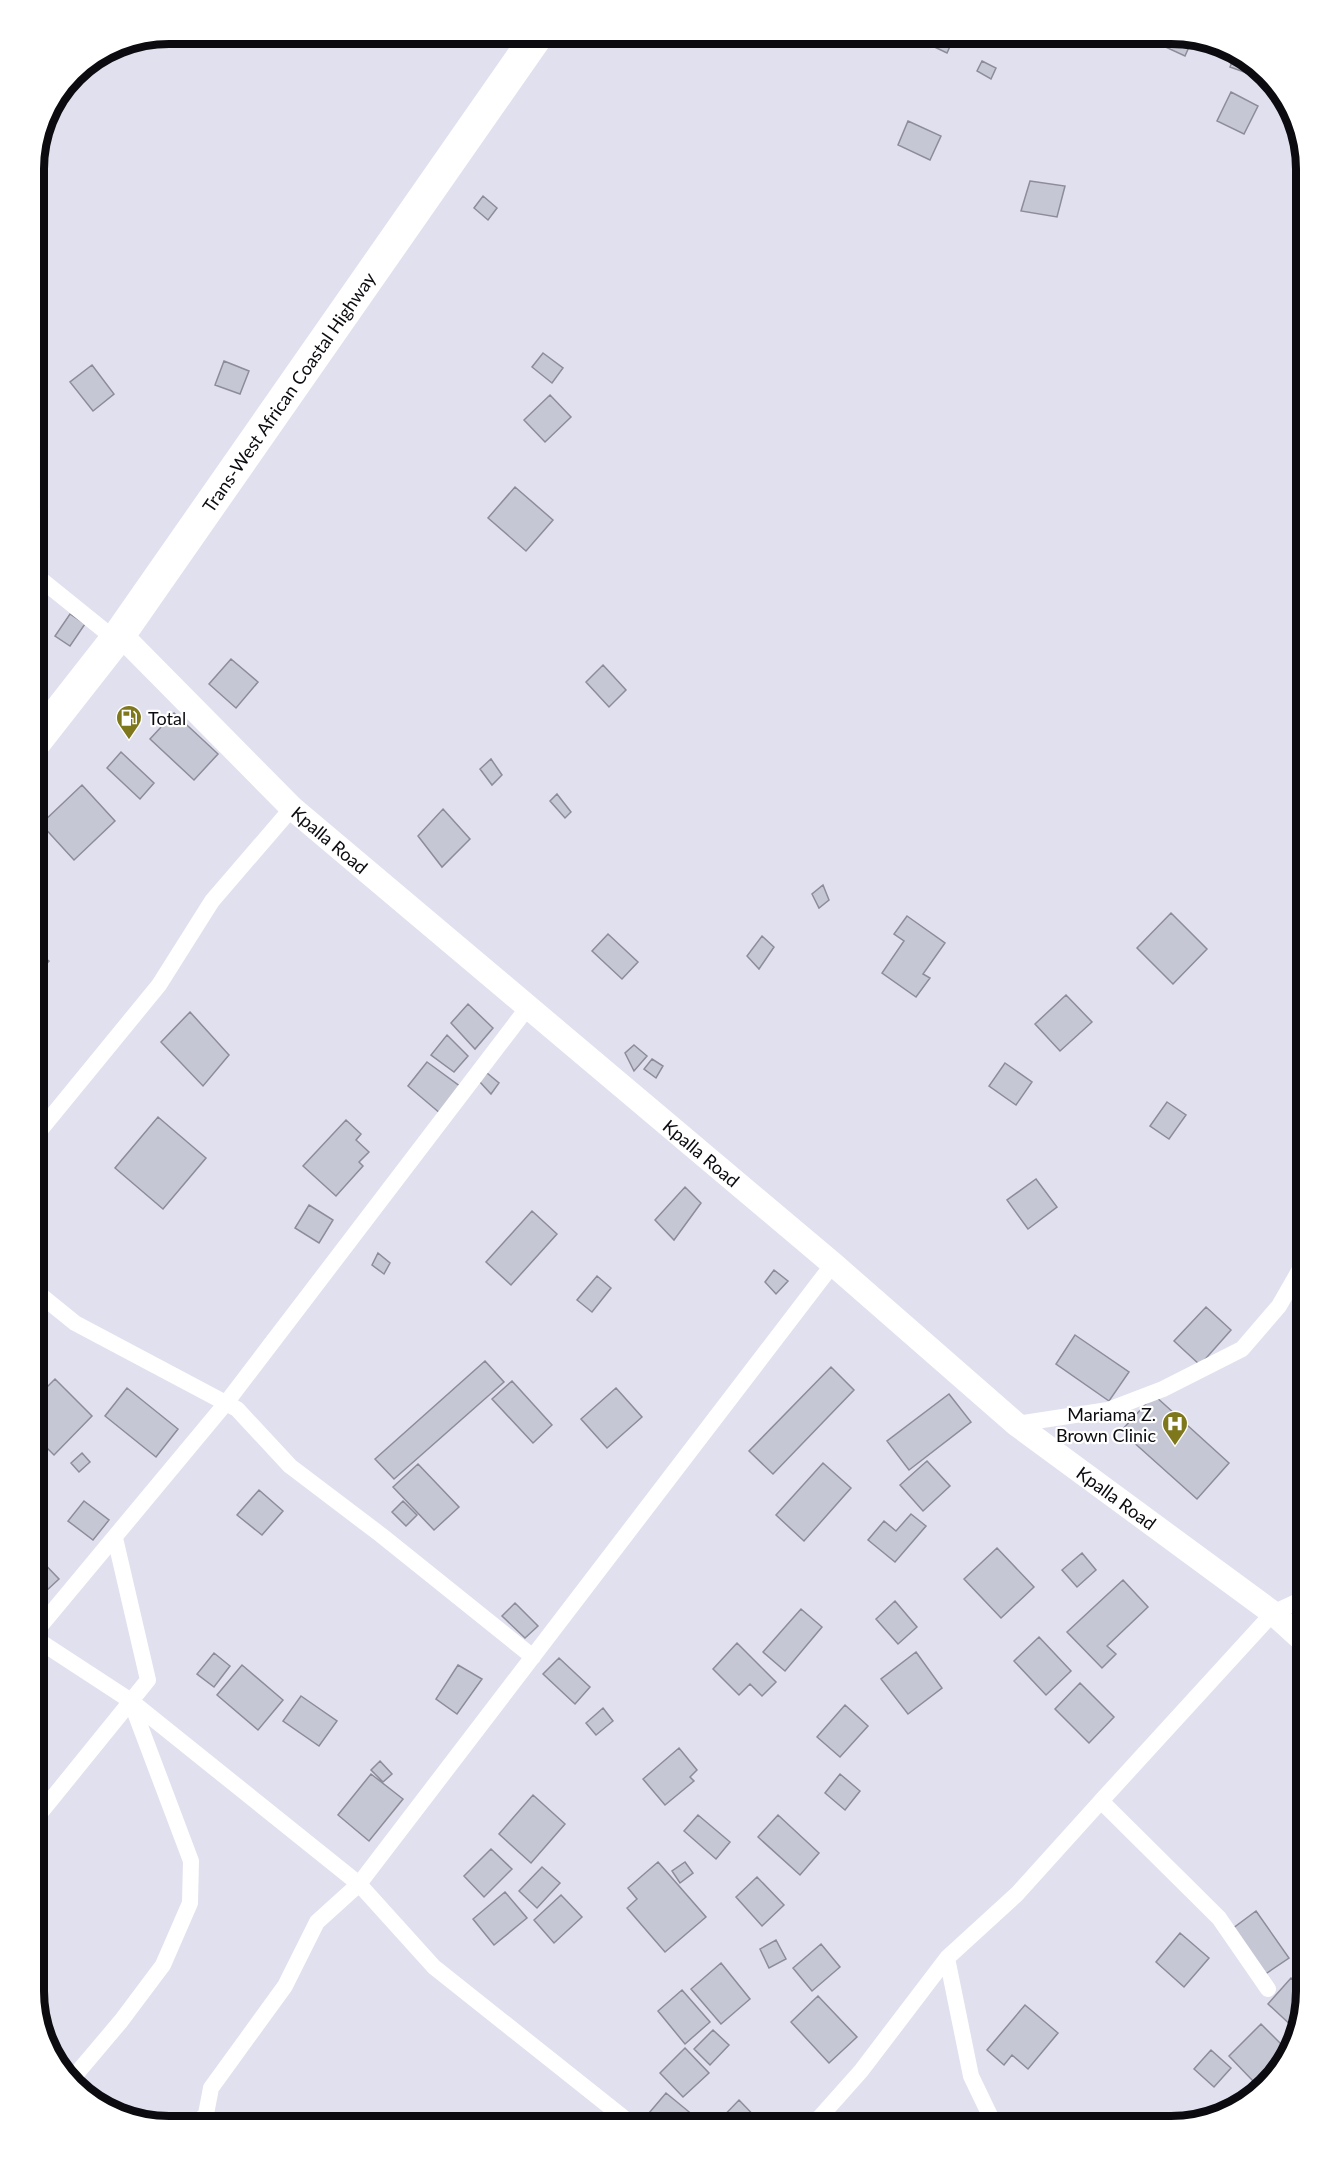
<svg xmlns="http://www.w3.org/2000/svg" width="1340" height="2159" viewBox="0 0 1340 2159" font-family="Lato,sans-serif">
<style>
.building{fill:#c6c7d5;stroke:#8c8c9a;stroke-width:1.5}
.lines{fill:none;stroke-linecap:round;stroke-linejoin:round}
.street{stroke:#fff;stroke-width:16}
.secondary{stroke:#fff;stroke-width:24}
.highway{stroke:#fff;stroke-width:32}
.labels{text-anchor:middle;dominant-baseline:central;stroke-width:4.5;stroke-linejoin:round;paint-order:stroke}
.street-label{font-size:18px;fill:#0b0b10;stroke:#fff}
.poi-label{font-size:18px;fill:#0b0b10;stroke:#fff;text-anchor:start}
.rim{fill:none;stroke:#0b0b10;stroke-width:8}
</style>
<rect width="100%" height="100%" fill="#e0e0ef"/>
<path class="building" d="M905,33H956L947,53Z
M993,33H1020L1014,44Z
M1145,33H1180L1193,38L1185,56L1144,37Z
M1236,52L1247,56L1251,61L1247,73L1230,67Z
M982,61L996,68L991,79L977,71Z
M1231,92L1258,106L1244,134L1217,121Z
M908,121L941,136L930,160L898,145Z
M1030,181L1065,186L1057,217L1021,211Z
M483,196L497,208L488,220L474,208Z
M543,353L563,368L552,383L532,367Z
M224,361L249,371L240,394L215,385Z
M92,365L114,394L93,411L70,382Z
M550,395L571,417L545,442L524,420Z
M515,487L553,520L526,551L488,518Z
M70,614L85,624L70,646L55,636Z
M231,659L258,682L236,708L209,684Z
M603,665L626,690L609,707L586,682Z
M174,713L218,754L194,780L150,739Z
M121,752L154,783L140,799L107,768Z
M491,759L502,775L492,785L480,769Z
M82,785L115,821L74,860L41,824Z
M557,794L571,812L565,818L550,801Z
M443,809L470,839L442,867L418,836Z
M33,824L46,838L33,850Z
M823,885L829,900L819,908L812,894Z
M1171,913L1207,949L1173,984L1137,948Z
M907,916L945,943L923,974L930,978L916,997L882,973L904,941L894,934Z
M608,934L638,962L622,979L592,951Z
M762,936L774,947L759,969L747,956Z
M33,949L49,961L33,978Z
M1066,995L1092,1022L1060,1051L1035,1024Z
M468,1004L493,1028L475,1049L451,1023Z
M190,1012L229,1055L203,1086L161,1042Z
M447,1035L468,1056L454,1072L431,1055Z
M634,1045L647,1056L634,1071L625,1053Z
M652,1059L663,1066L656,1078L644,1069Z
M427,1062L461,1087L441,1114L408,1086Z
M1005,1063L1032,1082L1016,1105L989,1086Z
M487,1073L499,1083L491,1094L479,1081Z
M1167,1102L1186,1115L1169,1139L1150,1126Z
M158,1117L206,1158L163,1209L115,1168Z
M346,1120L361,1134L356,1140L369,1152L359,1162L363,1166L336,1196L303,1166Z
M1036,1179L1057,1207L1028,1229L1007,1200Z
M685,1187L701,1203L674,1240L655,1220Z
M309,1205L333,1220L319,1243L295,1228Z
M532,1211L557,1234L511,1285L486,1262Z
M378,1253L390,1263L384,1274L372,1265Z
M774,1270L788,1281L776,1294L765,1282Z
M597,1276L611,1288L592,1312L577,1300Z
M1206,1307L1231,1330L1200,1365L1174,1341Z
M1075,1335L1129,1372L1109,1401L1056,1364Z
M485,1361L504,1382L394,1479L375,1459Z
M831,1367L854,1390L773,1474L749,1451Z
M55,1379L92,1416L54,1455L33,1434V1401Z
M512,1381L552,1425L533,1443L492,1399Z
M127,1388L178,1429L156,1457L105,1416Z
M616,1388L642,1417L607,1448L581,1419Z
M949,1394L971,1422L909,1470L887,1441Z
M1154,1395L1229,1463L1197,1499L1121,1431Z
M82,1453L90,1462L79,1472L71,1463Z
M927,1461L950,1486L923,1511L900,1485Z
M823,1463L851,1488L804,1541L776,1515Z
M418,1464L459,1507L434,1530L393,1487Z
M259,1490L283,1511L262,1535L237,1515Z
M84,1501L109,1520L93,1540L68,1521Z
M403,1501L417,1515L406,1526L392,1512Z
M911,1514L926,1526L895,1562L868,1540L884,1521L896,1531Z
M997,1548L1034,1587L1001,1618L964,1579Z
M33,1552L59,1579L33,1603Z
M1082,1553L1096,1570L1077,1587L1062,1570Z
M1123,1580L1148,1607L1107,1646L1116,1654L1102,1668L1067,1632Z
M895,1601L917,1627L898,1644L876,1619Z
M515,1603L538,1626L525,1638L502,1616Z
M801,1609L822,1627L785,1671L763,1652Z
M1039,1637L1071,1671L1046,1695L1014,1661Z
M737,1643L776,1682L762,1696L750,1684L739,1695L713,1669Z
M916,1652L942,1688L908,1714L881,1679Z
M214,1653L230,1666L214,1687L197,1674Z
M559,1658L590,1687L575,1704L543,1674Z
M242,1665L283,1700L258,1730L217,1695Z
M458,1665L482,1679L457,1714L436,1699Z
M1080,1683L1114,1717L1089,1743L1055,1709Z
M301,1696L337,1721L319,1746L283,1721Z
M845,1705L868,1726L840,1757L817,1737Z
M603,1708L613,1721L596,1735L586,1723Z
M679,1748L697,1770L690,1777L694,1781L665,1805L643,1779Z
M380,1761L392,1774L383,1782L371,1770Z
M371,1774L403,1799L369,1841L338,1815Z
M840,1774L860,1791L845,1810L825,1793Z
M533,1795L565,1824L531,1863L499,1834Z
M698,1815L730,1842L716,1859L684,1831Z
M778,1815L819,1853L800,1875L758,1837Z
M491,1849L512,1869L484,1897L464,1876Z
M658,1862L706,1917L665,1952L627,1908L637,1899L628,1888Z
M685,1862L693,1873L680,1883L672,1871Z
M542,1867L560,1883L537,1908L519,1891Z
M757,1877L784,1905L762,1926L736,1897Z
M505,1892L527,1918L494,1945L473,1919Z
M561,1895L582,1917L554,1943L534,1920Z
M1256,1911L1289,1958L1264,1975L1232,1929Z
M1180,1933L1209,1958L1184,1987L1156,1962Z
M776,1940L786,1959L769,1968L760,1949Z
M821,1944L840,1967L812,1991L793,1968Z
M721,1963L750,1999L721,2024L691,1989Z
M1291,1978L1307,1992L1295,2029L1268,2004Z
M682,1990L710,2022L685,2044L658,2011Z
M818,1996L857,2037L829,2063L791,2022Z
M1025,2005L1058,2033L1028,2069L1012,2055L1004,2065L987,2050Z
M1261,2024L1286,2049L1253,2081L1229,2056Z
M713,2030L729,2045L710,2065L694,2049Z
M685,2048L709,2073L683,2097L660,2073Z
M1211,2050L1231,2068L1214,2087L1194,2069Z
M666,2093L705,2125L704,2126H652L644,2119Z
M739,2100L764,2126H714Z"/>
<g class="lines">
<path class="street" d="M33,573L116,640
M33,1139L159,985L212,901L292,808
M33,1289L75,1323L237,1409L290,1466L381,1535L533,1657
M1016,1424L1108,1410L1163,1389L1242,1349L1279,1306L1307,1257
M33,1635L226,1403L528,1007
M33,1637L131,1701L359,1884L434,1967L634,2126
M33,1822L148,1680L115,1538
M1268,1989L1219,1918L1101,1801L1273,1613L1307,1597
M72,2079L121,2021L163,1965L190,1903L191,1861L131,1702
M195,2126L206,2114L211,2088L285,1986L317,1922L359,1884L833,1264
M812,2126L861,2071L947,1958
M995,2126L971,2076L947,1958L1017,1894L1101,1801"/>
<path class="secondary" id="s1" d="M120,634L292,808L833,1264L1016,1424L1273,1613L1307,1644"/>
<path class="highway" id="s2" d="M33,745L120,634L539,33"/>
</g>
<defs>
<symbol id="fuel-pin" viewBox="-11 -11 22 30"><path d="M0 17L-7.5 6A9.5 9.5 0 1 1 7.5 6Z" fill="#7e771c" stroke="#fff"/><path d="M-5.5-6h7V0h2V4h1.3V-2.5L3-4.5l.8-.8L6-3V5H2.5V1h-1V6h-7ZM-4.2-4.7v3.2H.2V-4.7Z" fill="#fff"/></symbol>
<symbol id="hospital-pin" viewBox="-11 -11 22 30"><path d="M0 17L-7.5 6A9.5 9.5 0 1 1 7.5 6Z" fill="#7e771c" stroke="#fff"/><path d="M-5-5h3v3.5h4V-5h3V5h-3V1.5h-4V5h-3Z" fill="#fff"/></symbol>
</defs>
<g fill-rule="evenodd">
<use href="#fuel-pin" x="114" y="703" width="30" height="40"/>
<use href="#hospital-pin" x="1160" y="1409" width="30" height="40"/>
</g>
<g class="labels">
<g class="street-label">
<text stroke="none"><textPath href="#s2" startOffset="436">Trans-West African Coastal Highway</textPath></text>
<text stroke="none"><textPath href="#s1" startOffset="294">Kpalla Road</textPath></text>
<text stroke="none"><textPath href="#s1" startOffset="780">Kpalla Road</textPath></text>
<text stroke="none"><textPath href="#s1" startOffset="1320">Kpalla Road</textPath></text>
</g>
<g class="poi-label">
<text x="148" y="718">Total</text>
<text x="1156" y="1414" text-anchor="end">Mariama Z.<tspan x="1156" dy="21">Brown Clinic</tspan></text>
</g>
</g>
<path d="M0 0H1340V2159H0ZM169 44H1171A125 125 0 0 1 1296 169V1991A125 125 0 0 1 1171 2116H169A125 125 0 0 1 44 1991V169A125 125 0 0 1 169 44Z" fill="#fff" fill-rule="evenodd"/>
<path class="rim" d="M169 44H1171A125 125 0 0 1 1296 169V1991A125 125 0 0 1 1171 2116H169A125 125 0 0 1 44 1991V169A125 125 0 0 1 169 44Z"/>
</svg>
